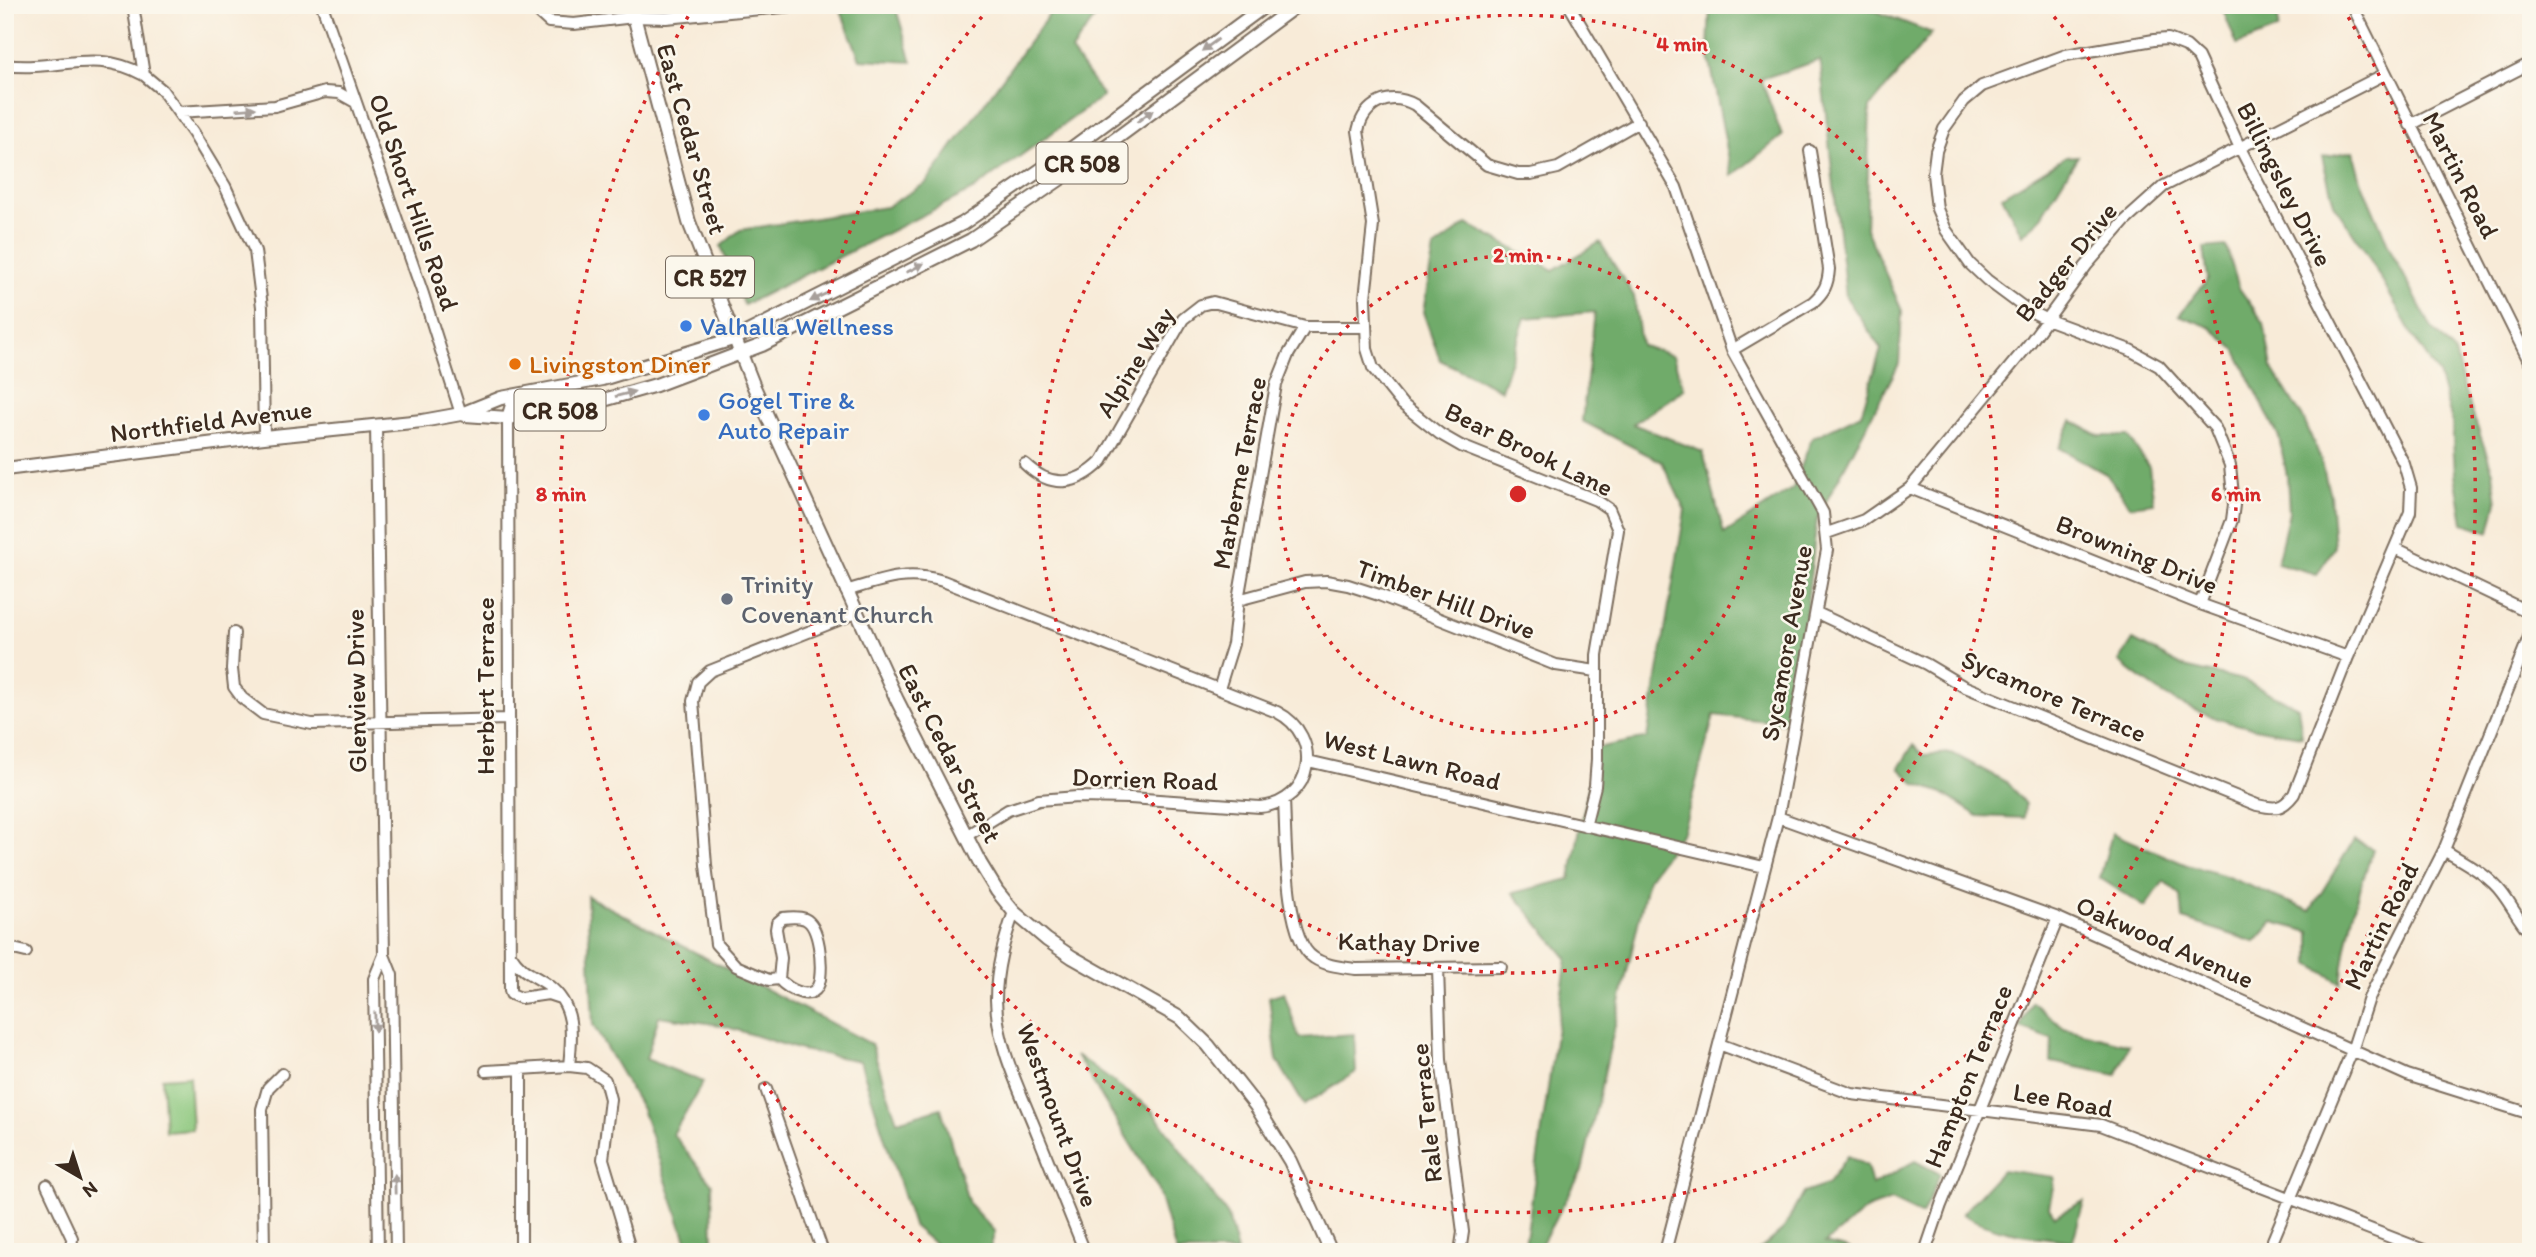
<svg xmlns="http://www.w3.org/2000/svg" width="2536" height="1257" viewBox="0 0 2536 1257" font-family="Itim,sans-serif">
<style>
.green{fill:#8ac67b;stroke:#62784c;stroke-width:2}
.forest{fill:#6fab6b;stroke:#556a44;stroke-width:2}
.lines{fill:none;stroke-linecap:round;stroke-linejoin:round}
.minor-casing{stroke:#7d6e5f;stroke-width:14}
.major-casing{stroke:#7d6e5f;stroke-width:16}
.minor{stroke:#fff;stroke-width:10}
.major{stroke:#fff;stroke-width:12}
.oneway{fill:#a79f9a}
.ring{fill:none;stroke:#d62828;stroke-width:3.5;stroke-dasharray:3.5 7}
.shop-dot{fill:#3f7fe0;stroke:#fbf7ec;stroke-width:2.5}
.food-dot{fill:#e8710a;stroke:#fbf7ec;stroke-width:2.5}
.worship-dot{fill:#6b7280;stroke:#fbf7ec;stroke-width:2.5}
.labels{text-anchor:middle;dominant-baseline:central;stroke-width:5;stroke-linejoin:round;paint-order:stroke}
.shield{fill:#fbf7ec;stroke:#75685c;stroke-width:2}
.shield-label{font-size:24px;font-weight:bold;fill:#3b2a1e}
.street-label{font-size:26px;fill:#3b2a1e;stroke:#fbf7ec}
.shop-label{font-size:26px;fill:#366cbe;stroke:#fbf7ec;text-anchor:start}
.food-label{font-size:26px;fill:#c56008;stroke:#fbf7ec;text-anchor:start}
.worship-label{font-size:26px;fill:#5b616d;stroke:#fbf7ec;text-anchor:start}
.centre{fill:#d62828;stroke:#fbf7ec;stroke-width:3.5}
.ring-label{font-size:21px;text-anchor:middle;font-weight:bold;fill:#d62828;stroke:#fbf7ec;stroke-width:5;stroke-linejoin:round;paint-order:stroke}
</style>
<rect width="100%" height="100%" fill="#fbf7ec"/>
<filter id="ink" filterUnits="userSpaceOnUse"><feTurbulence type="fractalNoise" baseFrequency=".0143" numOctaves="2"/><feDisplacementMap in="SourceGraphic" scale="14" xChannelSelector="R" yChannelSelector="G"/><feConvolveMatrix kernelMatrix="1 2 1 2 8 2 1 2 1" color-interpolation-filters="sRGB"/></filter>
<filter id="wash" filterUnits="userSpaceOnUse"><feTurbulence type="fractalNoise" baseFrequency=".00686" numOctaves="4" result="noise"/><feDisplacementMap in="SourceGraphic" scale="28" xChannelSelector="R" yChannelSelector="G"/><feGaussianBlur stdDeviation="1.57" result="paint"/><feColorMatrix in="noise" values="0 0 0 0 0 0 0 0 0 0 0 0 0 0 0 0 0 1.4 0 .05"/><feComposite in="paint" operator="in"/></filter>
<g filter="url(#wash)">
<rect width="100%" height="100%" fill="#f8ebd8"/>
<path class="green" d="M189,1076L192,1129L165,1131L162,1078Z"/>
<path class="forest" d="M829,5H895L912,62L860,59L840,9Z
M1056,5H1104L1071,51L1103,96L973,190L744,305L721,246L740,230L886,207L926,183Z
M1710,5H1860L1932,33L1870,107L1866,229L1902,311L1899,364L1817,519L1793,724L1714,715L1683,831L1648,879L1582,1171L1537,1252H1524L1567,958L1513,893L1570,879L1596,748L1647,738L1685,510L1662,462L1582,421L1595,312L1525,318L1501,390L1440,360L1423,312L1434,248L1467,224L1553,270L1600,242L1634,296L1641,345L1673,356L1684,389L1633,424L1703,452L1724,534L1793,488L1812,438L1861,414L1881,349L1846,297L1820,60L1761,79L1782,136L1732,176L1708,51Z
M2221,5H2279L2278,29L2237,45Z
M2353,151L2361,181L2390,249L2431,327L2455,353L2464,389L2493,472L2497,502L2490,532L2463,523L2455,475L2452,421L2438,374L2413,336L2367,254L2334,204L2322,157Z
M2078,156L2038,221L2022,235L2002,196L2066,157Z
M2226,246L2239,288L2264,323L2272,368L2304,420L2321,460L2330,495L2334,548L2317,574L2277,563L2289,512L2287,476L2279,437L2235,349L2210,327L2179,315L2208,279L2204,248Z
M2072,421L2100,436H2128L2149,467L2154,503L2130,506L2106,474L2059,448Z
M2133,640L2184,667L2243,680L2298,707L2302,736C2254,729 2205,721 2163,694C2148,684 2133,673 2119,662Z
M1913,745L1923,755L1952,753L2008,783L2025,804L2024,818L1978,816L1940,792L1916,784L1899,768Z
M2112,833L2187,865L2223,875L2310,911L2354,840L2373,849C2357,897 2346,933 2341,983L2310,964V932L2273,922L2255,942L2183,919L2181,896L2164,881L2145,907L2100,878Z
M587,896L871,1044L897,1121L941,1108L969,1204L995,1232L989,1252H944L913,1226L860,1061L801,1050L721,1025L659,1016L646,1059L703,1082L673,1134L712,1184L713,1252H690L642,1109L593,1025Z
M1284,992L1299,1038L1354,1034L1356,1072L1304,1105L1277,1060L1269,997Z
M2032,1002L2064,1028L2129,1045L2117,1075L2051,1062L2052,1039L2020,1028Z
M1076,1055L1151,1109L1228,1216L1237,1252H1176L1157,1187Z
M1847,1156L1867,1166L1872,1185L1915,1161L1940,1174L1922,1215L1891,1200L1867,1209L1825,1243L1850,1249L1851,1252H1757L1783,1230L1803,1193L1827,1185Z
M2002,1170L2055,1177L2049,1207L2055,1216L2084,1201L2073,1241C2037,1237 1994,1233 1962,1214Z"/>
</g>
<g filter="url(#ink)">
<g class="lines">
<defs>
<path id="minor" d="M133,5L144,75L162,90L193,133L225,186L255,251L262,307L264,437
M322,5L423,294L461,414
M536,5L538,12L549,22L574,24L634,17L666,18L794,6
M1569,5L1676,187L1732,350L1823,513L1827,550L1778,817L1665,1252
M2352,5L2531,365
M5,65C58,72 93,47 144,75
M178,112L275,106L325,92L339,93L355,102
M2410,125L2531,63
M1732,350L1813,302C1824,292 1828,285 1829,269L1810,151
M508,418L510,990L511,994L521,998L548,994L560,998
M376,425L384,955L392,975L396,1252
M1025,464C1051,489 1077,486 1102,461L1183,319L1201,305L1213,302L1305,327H1364
M1910,488L2200,604L2348,657
M1827,533L1864,520L1910,488L2029,344L2086,266L2125,221L2164,186L2385,74
M2395,548L2531,613
M846,591C882,580 906,570 943,581L1277,712C1324,736 1314,802 1260,807L1130,798L1077,797L1039,800L1008,810L966,836
M1238,600L1305,582L1326,581L1348,585L1379,595L1556,665L1596,671
M1817,613L1926,664L1963,686L2257,805C2275,809 2282,810 2294,794L2348,657L2410,512L2411,488L2404,464L2239,146L2198,57L2186,46L2168,39L2154,40L2066,55L1982,86L1964,101L1944,129L1936,151L1933,174L1937,209L1946,230L1970,264L1987,280L2026,309L2046,319L2130,350L2159,366L2215,428L2230,465L2234,505L2232,520L2200,604
M234,633L232,669L234,687L242,698L263,714L312,724L508,719
M1219,689L1233,644L1238,600L1276,385L1288,355L1305,327
M1308,761L1764,867
M1284,800C1286,834 1284,939 1314,958C1326,966 1342,967 1356,969L1501,967
M1778,817L2058,918L2407,1075L2531,1114
M1585,826L1595,786L1597,759V655L1618,530L1609,509L1596,500L1461,446L1440,434L1402,404L1373,368L1367,349L1365,298L1373,225L1358,131C1364,103 1390,91 1415,105L1487,165L1518,174H1531L1558,168L1639,122
M2444,850C2463,862 2488,874 2502,893C2512,906 2519,921 2531,934
M1014,912C1004,941 996,968 996,1000C997,1047 1020,1090 1037,1133C1053,1172 1069,1212 1085,1252
M5,947L26,952
M510,954C522,973 531,973 548,985C576,1006 572,1036 569,1066L521,1069V1252
M1438,968L1441,1060L1463,1232L1460,1252
M779,979L781,958L776,929L777,923L783,918C790,917 798,916 805,919C820,926 822,964 820,979C816,1005 788,990 779,979L769,980L736,966L716,944L706,865L693,701L698,682L710,671L856,613
M1719,1044L1852,1094L2101,1125L2429,1252
M569,1066L587,1068L605,1080L610,1099L603,1159L631,1252
M486,1071L521,1069
M766,1089L823,1252
M47,1185L72,1238L71,1252
M2273,1240L2352,1051L2369,998L2444,850L2531,632
M264,1252L262,1109L268,1088L282,1074
M378,1252L374,979L384,955
M1925,1252L1941,1205L2058,918"/>
<path id="major" d="M631,5L689,222L754,387L897,700L980,863L997,891L1014,912L1047,940L1072,957L1180,1018L1208,1045L1256,1106L1290,1161L1331,1252
M465,415L508,418L586,405L656,385L762,345L971,240L1079,166L1297,5
M508,418L512,405L532,401
M5,469L264,437L422,421L461,414L501,398L602,379L736,338L962,224L1068,151L1266,5"/>
</defs>
<use href="#minor" class="minor-casing"/>
<use href="#major" class="major-casing"/>
<use href="#minor" class="minor"/>
<use href="#major" class="major"/>
</g>
<defs><path id="oneway-solid" d="M-6-.8H1V-3.2L6.5 0L1 3.2V.8H-6Z" transform="scale(1.75)"/></defs>
<g class="oneway">
<use href="#oneway-solid" transform="translate(1210 45) rotate(144)"/>
<use href="#oneway-solid" transform="translate(246 109) rotate(-5)"/>
<use href="#oneway-solid" transform="translate(1145 116) rotate(-37)"/>
<use href="#oneway-solid" transform="translate(915 268) rotate(-27)"/>
<use href="#oneway-solid" transform="translate(819 297) rotate(154)"/>
<use href="#oneway-solid" transform="translate(625 394) rotate(-15)"/>
<use href="#oneway-solid" transform="translate(375 1022) rotate(89)"/>
<use href="#oneway-solid" transform="translate(395 1184) rotate(-91)"/>
</g>
</g>
<g class="ring">
<circle cx="1518" cy="494" r="239"/>
<circle cx="1518" cy="494" r="479"/>
<path d="M2047 9A718 718 0 1 1 989 9"/>
<path d="M929 1248A957 957 0 0 1 693 8M2343 8A957 957 0 0 1 2107 1248"/>
</g>
<g class="shop-dot">
<circle cx="686" cy="326" r="7"/>
<circle cx="704" cy="415" r="7"/>
</g>
<circle class="food-dot" cx="515" cy="364" r="7"/>
<circle class="worship-dot" cx="727" cy="599" r="7"/>
<g class="labels">
<g class="shield">
<rect x="1036.5" y="142.5" width="91" height="41" rx="5"/>
<rect x="666" y="256.5" width="88" height="41" rx="5"/>
<rect x="514.5" y="389.5" width="91" height="41" rx="5"/>
</g>
<g class="shield-label">
<text x="1082" y="163">CR 508</text>
<text x="710" y="277">CR 527</text>
<text x="560" y="410">CR 508</text>
</g>
<g class="street-label">
<text transform="translate(692 139) rotate(74)">East Cedar Street</text>
<text transform="translate(2461 175) rotate(63)">Martin Road</text>
<text transform="translate(2285 184) rotate(63)">Billingsley Drive</text>
<text transform="translate(414 202) rotate(71)">Old Short Hills Road</text>
<text transform="translate(2066 262) rotate(-51)">Badger Drive</text>
<text transform="translate(1135 362) rotate(-58)">Alpine Way</text>
<text transform="translate(211 421) rotate(-7)">Northfield Avenue</text>
<text transform="translate(1529 449) rotate(26)">Bear Brook Lane</text>
<text transform="translate(1239 473) rotate(-79)">Marberne Terrace</text>
<text transform="translate(2137 554) rotate(22)">Browning Drive</text>
<text transform="translate(1446 599) rotate(20)">Timber Hill Drive</text>
<text transform="translate(1786 643) rotate(-80)">Sycamore Avenue</text>
<text transform="translate(485 686) rotate(-90)">Herbert Terrace</text>
<text transform="translate(356 691) rotate(-91)">Glenview Drive</text>
<text transform="translate(2054 696) rotate(23)">Sycamore Terrace</text>
<text transform="translate(950 753) rotate(63)">East Cedar Street</text>
<text transform="translate(1412 760) rotate(14)">West Lawn Road</text>
<text transform="translate(1145 779) rotate(2)">Dorrien Road</text>
<text transform="translate(2381 926) rotate(-64)">Martin Road</text>
<text transform="translate(1409 942) rotate(1)">Kathay Drive</text>
<text transform="translate(2165 942) rotate(24)">Oakwood Avenue</text>
<text transform="translate(1968 1076) rotate(-68)">Hampton Terrace</text>
<text transform="translate(2063 1100) rotate(10)">Lee Road</text>
<text transform="translate(1426 1113) rotate(-96)">Rale Terrace</text>
<text transform="translate(1058 1115) rotate(70)">Westmount Drive</text>
</g>
<g class="shop-label">
<text x="700" y="326">Valhalla Wellness</text>
<text x="718" y="400">Gogel Tire &amp;<tspan x="718" dy="30">Auto Repair</tspan></text>
</g>
<g class="food-label">
<text x="529" y="364">Livingston Diner</text>
</g>
<g class="worship-label">
<text x="741" y="584">Trinity<tspan x="741" dy="30">Covenant Church</tspan></text>
</g>
</g>
<circle cx="1518" cy="494" r="10" class="centre"/>
<g class="ring-label">
<text x="1682" y="51">4 min</text>
<text x="1518" y="262">2 min</text>
<text x="2236" y="501">6 min</text>
<text x="561" y="501">8 min</text>
</g>
<rect width="2536" height="1257" fill="none" stroke="#fbf7ec" stroke-width="28"/>
<g transform="translate(80 1177) rotate(141)" stroke="#fbf7ec" stroke-width="5" paint-order="stroke">
<path d="M0-5L12 26L0 18L-12 26Z" fill="#3b2a1e"/>
<text y="-10" font-size="19" font-weight="bold" text-anchor="middle" fill="#3b2a1e">N</text>
</g>
</svg>
